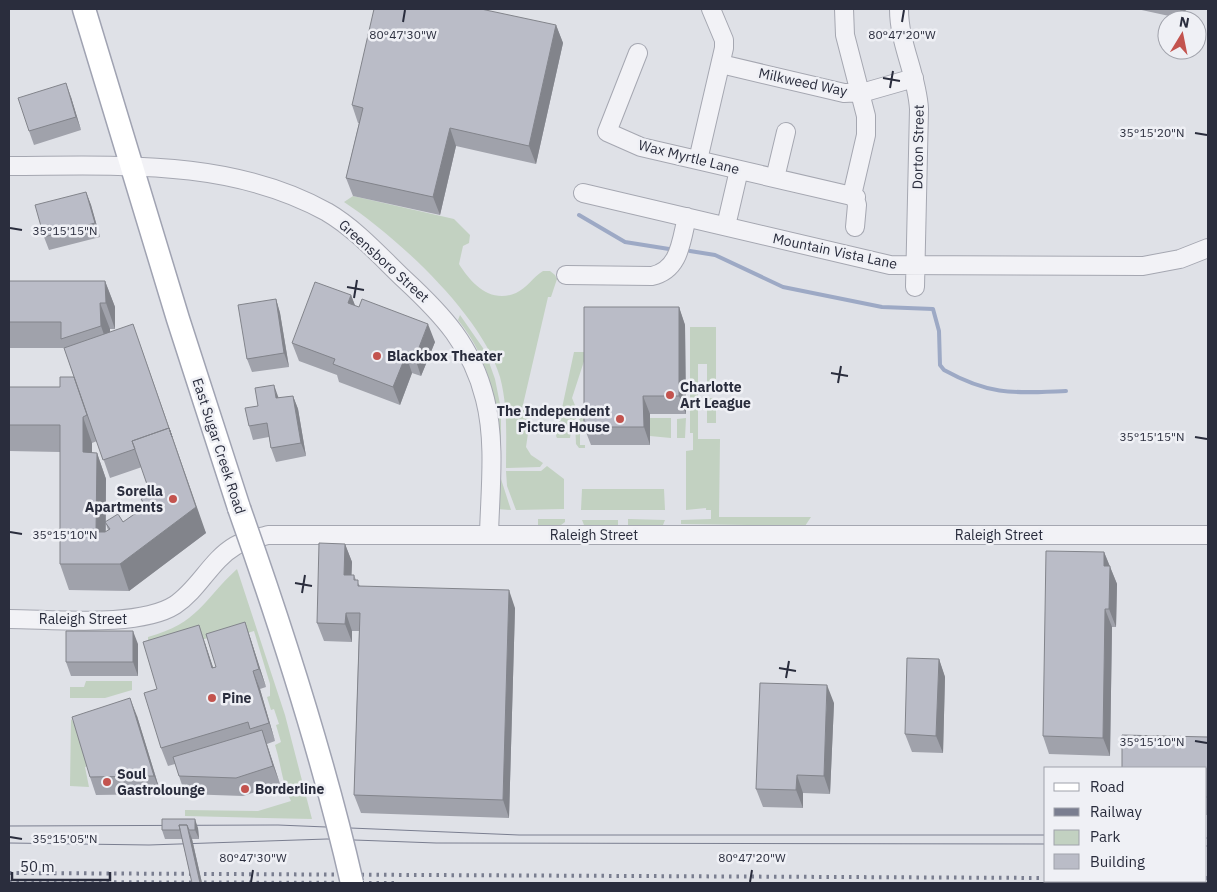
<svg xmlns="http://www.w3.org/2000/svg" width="1217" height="892" viewBox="0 0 1217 892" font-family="'IBM Plex Sans',sans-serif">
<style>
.green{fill:#c2d1c1}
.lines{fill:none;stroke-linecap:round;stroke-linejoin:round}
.stream{stroke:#9da9c5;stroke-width:4}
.minor-casing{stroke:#a5a7b1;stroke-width:20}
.major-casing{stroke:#a0a3b2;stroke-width:25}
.minor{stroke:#f2f2f6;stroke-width:18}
.major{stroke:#fff;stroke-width:22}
.tram{stroke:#7a7e90;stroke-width:1}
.rail{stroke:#7a7e90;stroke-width:4;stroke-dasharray:2.5 5;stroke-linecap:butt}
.major-bridge-casing{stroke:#a0a3b2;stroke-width:25;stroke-linecap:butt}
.major-bridge{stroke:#fff;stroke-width:22}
.wall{fill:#a0a2ab;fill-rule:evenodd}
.shaded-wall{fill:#82848b}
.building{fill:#babcc7;stroke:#82848b}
.ticks{fill:none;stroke:#2a2d3d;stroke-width:2}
.poi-dot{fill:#c3534e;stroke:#eff0f5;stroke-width:2}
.labels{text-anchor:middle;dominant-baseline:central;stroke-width:5;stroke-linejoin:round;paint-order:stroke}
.street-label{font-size:14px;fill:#2a2d3d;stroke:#eff0f5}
.poi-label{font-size:14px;font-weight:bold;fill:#2a2d3d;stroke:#eff0f5;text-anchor:start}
.ticks-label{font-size:12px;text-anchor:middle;fill:#2a2d3d;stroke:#eff0f5;stroke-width:5;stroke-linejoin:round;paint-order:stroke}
</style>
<rect width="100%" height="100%" fill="#dfe1e7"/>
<path class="green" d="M353,196L454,219L470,235L469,243L463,246L459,264C471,283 490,304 516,293C527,288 533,277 543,271H550L555,275L557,279L551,297H548L522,409L531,413L526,447L531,455L543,463L540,467L506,468C506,437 508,407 500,377C482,315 397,237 344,202Z
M460,315L485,351L495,379L501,409V479L511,510L497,509C497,440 505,378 458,320Z
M690,327H716V387H707V364H698V439H720L719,517H811L805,526L681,524V520L711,519V510H706V508L686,510V451L693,450V433H690Z
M574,352H587L572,398L579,415L573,422L570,438H557L556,436Z
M707,398H716V423H707Z
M582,417H591V429H580V445H585V448H579L576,444C576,435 573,423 582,417Z
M650,418H671V438L650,436Z
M686,418L685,438H677V419Z
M547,466L564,479V509L516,510L507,486L506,471H541Z
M582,489H664L665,510H581Z
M538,519H565V522L561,525H538Z
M628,519L665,520L663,525H628Z
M582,520H618V525H584Z
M237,569L285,715L312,819L185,816V810L258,811L291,801C282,783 281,764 275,745L281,742L276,725L279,724L274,709L271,710L267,697L270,696V684L254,631L241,635L208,638L148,656V637C199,623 202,601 237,569Z
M86,681H132V690L105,698H70V687H84Z
M71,719L75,724L88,766L85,767L89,787L70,786Z"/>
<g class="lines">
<path class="stream" d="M579,215L625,242L669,249
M690,251L715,255L783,287L882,307L933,309L939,331L940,365L944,370C991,396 1014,393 1066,391"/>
<defs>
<path id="minor" d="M844,9L845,35L866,116V135L853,191L857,205L855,227
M899,9C899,44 917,74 919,109L915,287
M638,53L607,132L641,147L856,197
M721,64L844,93L865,92L914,78
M698,160L724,48V40L711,9
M9,166C116,166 230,158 327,212C356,229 380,256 404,279C443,315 472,346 485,399C496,442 490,491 489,535
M775,178L786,132
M583,193L890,265L1143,266L1180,259L1208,248
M726,226L739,170
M566,275L652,276C680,270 681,241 687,217
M9,619C53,619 139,628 175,605C199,589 211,560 235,546C245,540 258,538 268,535H1208"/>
<path id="major" d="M84,9L178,319L239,508"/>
</defs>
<use href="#minor" class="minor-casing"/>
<use href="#major" class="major-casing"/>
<use href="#minor" class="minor"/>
<use href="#major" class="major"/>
<path class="tram" d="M9,826L278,825L519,835H1046
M1206,838H1208
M9,843L149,845L327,839L436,843L1046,844
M1206,846H1208"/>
<path class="rail" d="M9,873L1046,878
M1206,878H1208
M9,882L397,883"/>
<defs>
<path id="major-bridge" d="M239,508C283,632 323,756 352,883"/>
</defs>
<use href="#major-bridge" class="major-bridge-casing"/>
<use href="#major-bridge" class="major-bridge"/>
</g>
<path class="wall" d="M1137,9H1186L1183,19Z
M556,25L563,43L536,164L456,146L440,215L353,196L346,178L359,123H358L352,105Z
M71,97L81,130L34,145L29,131Z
M86,192L91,205L100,237L49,250L44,237Z
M9,281H105L115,307V329H110V332L206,533L129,591L69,590L60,564V452L9,451V387H60L74,377L64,348H9ZM97,441L110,478L142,467L150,493L141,499L144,508L123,522H106V479L97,453H92V443ZM106,524L108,530L106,532Z
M351,295L355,306L435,342L421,376L412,373L400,405L339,382L337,375L299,361L292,343Z
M276,299L280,313L289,367L252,372L247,359Z
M679,307L685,325L686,414H650V445H591L584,427Z
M293,396L298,409L306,456L276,462L271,448L269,437L253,440L249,426L258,406L279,398Z
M345,544L352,562L351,575H354L356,580L360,586L515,608L509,818L361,813L354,795L359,631H352V642L324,641L317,623Z
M1104,552L1117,584L1116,627H1112L1110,756L1049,754L1043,736Z
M245,622L251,640L266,687L260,689L275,741L267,744L280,784L243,796L185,794L175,764L168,766L161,748L157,689L205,643L213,667H216Z
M138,644V676H71L66,662Z
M939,659L945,677L943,753L912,752L905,734Z
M834,703L830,794L803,793V808L763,807L756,789Z
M137,716L161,794L96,795L90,777Z
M1208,737V815H1206V768Z
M198,828L199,839H192L202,883H192L182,839H165L162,830Z"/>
<path class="shaded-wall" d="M1180,9H1186L1183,19Z
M556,25L563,43L536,164L529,146Z
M66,83L71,97L81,130L76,117Z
M450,128L456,146L440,215L433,197Z
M86,192L91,205L100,237L95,223Z
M105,281L115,307V329L106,303Z
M351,295L358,313L348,303Z
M276,299L280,313L289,367L284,353Z
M100,303L110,329V352L101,326Z
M679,307L685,325L686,414L679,396Z
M133,324L206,533L129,591L120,564L196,507Z
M428,324L435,342L421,376L415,358Z
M406,355L412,373L400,405L393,387Z
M274,385L279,399L276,398Z
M293,396L298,409L306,456L301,443Z
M643,396L650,414V445L644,427Z
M83,417L92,443V479L83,452Z
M97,453L106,479L105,559L96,532Z
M345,544L352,562L351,593L344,575Z
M1104,552L1117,584L1116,627L1109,609L1104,566Z
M509,590L515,608L509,818L503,800Z
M1105,609L1112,627L1110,756L1103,738Z
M346,613L352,631V642L345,624Z
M245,622L251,640L266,687L259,669Z
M199,625L205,643L219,686L212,668Z
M133,631L138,644V676L133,662Z
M939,659L945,677L943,753L936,736Z
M253,671L260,689L275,741L269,723Z
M827,685L834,703L830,794L824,776Z
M130,698L137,716L161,794L154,776Z
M262,730L280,784L273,766Z
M797,775L803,793V808L796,790Z
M195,819L198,828L199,839L195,830Z
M187,825L192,839L202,883H200Z"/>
<path class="building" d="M374,9H481L556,25L529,146L450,128L433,197L346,178L363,108L352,105Z
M66,83L76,117L29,131L18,98Z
M86,192L95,223L44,237L35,205Z
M9,281H105L106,303H100L101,326L61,339V322H9Z
M315,282L351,295L348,303L359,307L362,299L428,324L415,358L406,355L393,387L333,364L335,359L292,343Z
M276,299L284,353L247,359L238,305Z
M584,307H679V396H643L644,427H584Z
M133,324L172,437L169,428L132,441L135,449L103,460L64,348Z
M60,377H74L87,415L83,417V452L97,453L96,532H105L110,529L105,522L118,514L123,522L146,506L141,499L150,493L132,441L169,428L196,507L120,564H60V425H9V387H60Z
M274,385L276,398L293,396L301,443L271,448L267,423L249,426L245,408L258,406L255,388Z
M319,543L345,544L344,575H354V580H358V586L509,590L503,800L354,795L360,613H346L345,624L317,623Z
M1046,551L1104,552V566H1110L1109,609H1105L1103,738L1043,736Z
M245,622L259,669L253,671L269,723L250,729L248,722L161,748L144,693L157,689L143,642L199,625L212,668L216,667L206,634Z
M66,631H133V662H66Z
M907,658L939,659L936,736L905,734Z
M760,683L827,685L824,776L797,775L796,790L756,789Z
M130,698L154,776L90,777L72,717Z
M262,730L273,766L236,778L179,776L173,757Z
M1122,735L1208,737V797H1206V768H1122Z
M162,819H195V830H189L187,825H179L180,830H162Z
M179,825H187L200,883H192Z"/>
<path class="ticks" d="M403,22L405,10M902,22L904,10M883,78L900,81M890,88L893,71M1195,133L1207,135M10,228L22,230M347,287L364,290M354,298L357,280M831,373L848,376M838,383L841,366M1195,437L1207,439M10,532L22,534M295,583L312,586M302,593L305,575M779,668L796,671M786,678L789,661M1195,741L1207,743M10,837L22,839M251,882L253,870M750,882L752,870"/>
<g class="poi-dot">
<circle cx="377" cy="356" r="5"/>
<circle cx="670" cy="395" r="5"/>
<circle cx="620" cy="419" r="5"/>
<circle cx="173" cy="499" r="5"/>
<circle cx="212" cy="698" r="5"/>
<circle cx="107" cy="782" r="5"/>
<circle cx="245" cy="789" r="5"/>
</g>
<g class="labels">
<g class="street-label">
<text transform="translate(803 82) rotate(12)">Milkweed Way</text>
<text transform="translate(918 147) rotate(-89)">Dorton Street</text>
<text transform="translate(689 157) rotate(14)">Wax Myrtle Lane</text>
<text transform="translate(835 251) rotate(12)">Mountain Vista Lane</text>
<text transform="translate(384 261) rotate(42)">Greensboro Street</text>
<text transform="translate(219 446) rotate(72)">East Sugar Creek Road</text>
<text x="594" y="535">Raleigh Street</text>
<text x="999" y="535">Raleigh Street</text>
<text x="83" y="619">Raleigh Street</text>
</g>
<g class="poi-label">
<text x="387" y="356">Blackbox Theater</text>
<text x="680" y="387">Charlotte<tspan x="680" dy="16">Art League</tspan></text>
<text x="610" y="411" text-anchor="end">The Independent<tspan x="610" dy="16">Picture House</tspan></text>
<text x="163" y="491" text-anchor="end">Sorella<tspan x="163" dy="16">Apartments</tspan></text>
<text x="222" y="698">Pine</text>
<text x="117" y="774">Soul<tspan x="117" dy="16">Gastrolounge</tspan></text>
<text x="255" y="789">Borderline</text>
</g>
</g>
<g class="ticks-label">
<text x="403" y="39">80°47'30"W</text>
<text x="902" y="39">80°47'20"W</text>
<text x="1152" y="137">35°15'20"N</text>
<text x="65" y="235">35°15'15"N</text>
<text x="1152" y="441">35°15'15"N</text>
<text x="65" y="539">35°15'10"N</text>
<text x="1152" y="746">35°15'10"N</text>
<text x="65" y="843">35°15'05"N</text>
<text x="253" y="862">80°47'30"W</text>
<text x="752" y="862">80°47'20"W</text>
</g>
<rect width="1217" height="892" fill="none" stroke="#2a2d3d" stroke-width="20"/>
<rect x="1044" y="767" width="162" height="115" fill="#eff0f5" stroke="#a0a2ab"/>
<rect x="1054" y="783" width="25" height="8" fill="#ffffff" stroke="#a0a2ab"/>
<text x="1090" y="792" font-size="15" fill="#2a2d3d">Road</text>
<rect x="1054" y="808" width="25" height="8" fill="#7a7e90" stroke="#a0a2ab"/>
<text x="1090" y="817" font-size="15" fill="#2a2d3d">Railway</text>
<rect x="1054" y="830" width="25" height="15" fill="#c2d1c1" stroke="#a0a2ab"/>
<text x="1090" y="842" font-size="15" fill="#2a2d3d">Park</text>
<rect x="1054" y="854" width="25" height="15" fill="#babcc7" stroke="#a0a2ab"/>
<text x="1090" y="867" font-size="15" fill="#2a2d3d">Building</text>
<g transform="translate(1182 35) rotate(10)"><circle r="24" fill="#eff0f5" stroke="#a0a2ab"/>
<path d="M0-4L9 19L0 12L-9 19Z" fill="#c3534e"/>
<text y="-8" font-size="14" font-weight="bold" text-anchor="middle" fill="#2a2d3d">N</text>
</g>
<path d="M12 872v8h98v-8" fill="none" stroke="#2a2d3d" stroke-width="2.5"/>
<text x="20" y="872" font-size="15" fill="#2a2d3d" stroke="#eff0f5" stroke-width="4" paint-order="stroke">50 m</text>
</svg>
